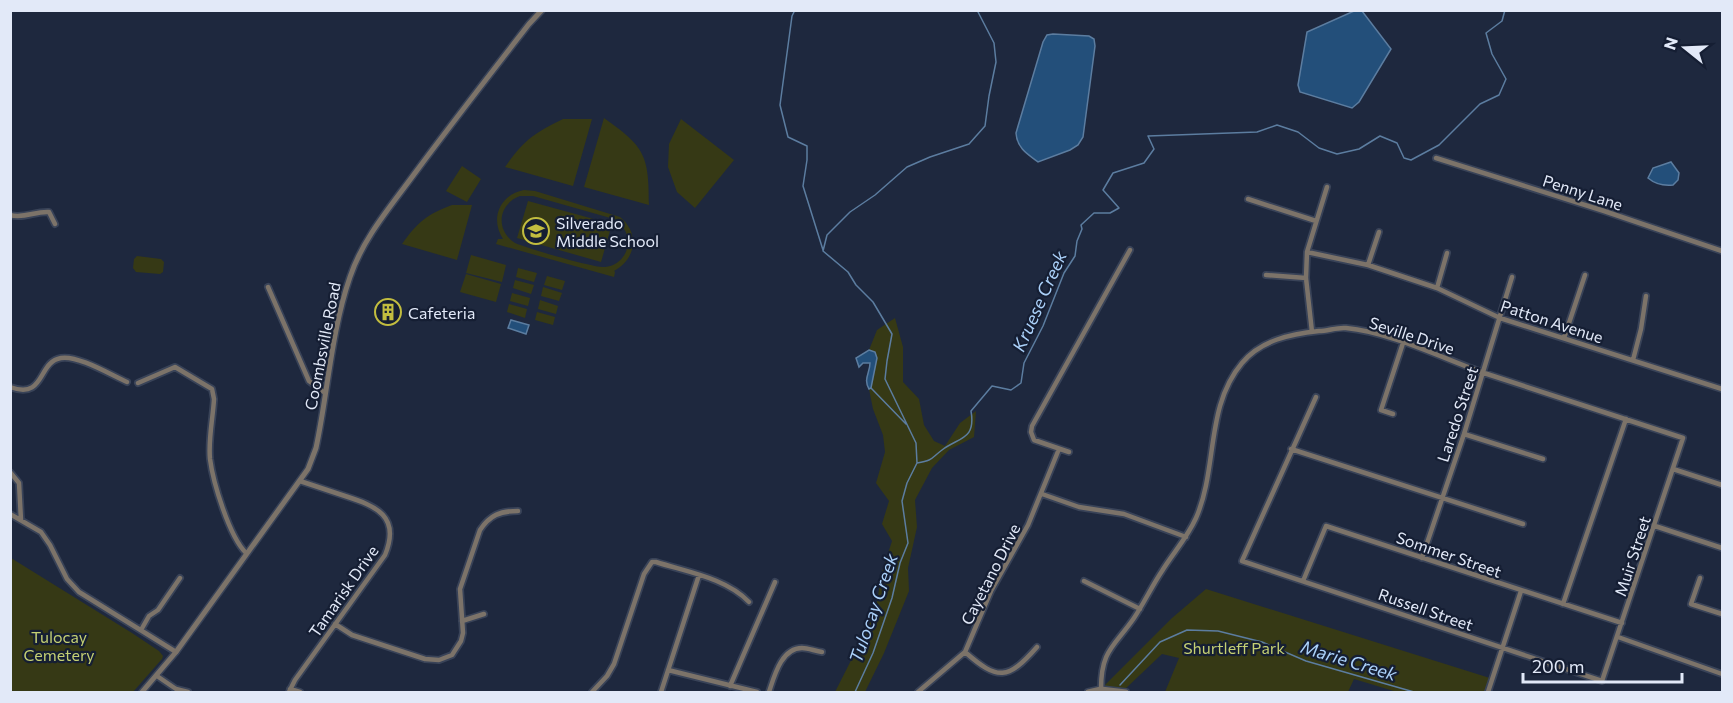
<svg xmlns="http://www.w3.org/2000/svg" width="1733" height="703" viewBox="0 0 1733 703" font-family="Commissioner,sans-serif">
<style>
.green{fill:#363915;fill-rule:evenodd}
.water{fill:#234f7a;stroke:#5c7da0;stroke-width:1.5}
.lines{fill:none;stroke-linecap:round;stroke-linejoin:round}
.stream{stroke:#5c7da0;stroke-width:1.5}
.minor-casing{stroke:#394358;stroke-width:8}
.tertiary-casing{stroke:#394358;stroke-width:8}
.minor{stroke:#7c7369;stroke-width:4.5}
.tertiary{stroke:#7c7369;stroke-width:5}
.labels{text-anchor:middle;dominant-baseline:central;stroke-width:4.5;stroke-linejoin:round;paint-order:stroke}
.street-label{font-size:16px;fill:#e2e9f8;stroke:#151e33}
.poi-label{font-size:16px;fill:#e2e9f8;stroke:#151e33;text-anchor:start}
.park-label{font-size:16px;fill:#c5d073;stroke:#151e33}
.water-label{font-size:18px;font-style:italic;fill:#abd1fa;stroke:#151e33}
</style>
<rect width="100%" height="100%" fill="#1e283e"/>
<path class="green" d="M604,118C645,147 649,155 649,205L584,187Z
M563,119H592L573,186L505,167C523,141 534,133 563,119Z
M681,119L734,160L695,208L677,192L668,167L669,144Z
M462,166L481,179L467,202L446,191Z
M524,190L535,191L620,217C640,233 636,259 614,271L615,272L614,277L496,244L498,239H503C490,219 499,195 524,190ZM520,196H533L614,219C622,224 628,232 628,242C628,255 618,266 605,267C593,268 530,249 515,243C495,230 498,204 520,196Z
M528,201L612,224L601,262L517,238Z
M452,205H472L457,260L402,244C417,223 427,214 452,205Z
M471,255L506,265L502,282L466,273Z
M137,256L161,259L164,262L163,272L160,274L136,272L133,268L134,259Z
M518,268L537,273L534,282L516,277Z
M466,274L501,284L496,302L460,292Z
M547,276L565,281L562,290L544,285Z
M515,280L534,285L531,294L513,288Z
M543,287L562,293L559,301L541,296Z
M512,293L530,298L528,306L510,301Z
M540,300L558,306L556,314L538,309Z
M509,304L527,309L525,318L507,312Z
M537,312L555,317L553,325L535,320Z
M895,318L903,347V382L919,399L924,425L934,441L945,446L960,423L976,411L974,437L949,450L932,468L915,500L917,527L908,568L909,591L884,653L865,692H835L875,613L882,572L892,541L882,524L889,501L876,483L885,452L883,435L873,409L869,389C875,379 875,365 875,352L869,350L877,330Z
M11,558L132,633L159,651L163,656L162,659L133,692H11Z
M1206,589L1493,679L1488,692H1397L1354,679L1348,692H1165L1179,658L1162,654L1122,692H1088L1101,689L1172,618Z"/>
<path class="water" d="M1354,11H1362L1391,49L1359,102L1352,108L1300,92L1298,85L1307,32Z
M1053,34L1089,36L1094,39L1095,46L1083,137L1078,145L1070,150L1038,162C1027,154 1017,148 1016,133L1043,42L1047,35Z
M1671,162L1679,173L1678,180L1673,185C1663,186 1655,184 1648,178L1653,168Z
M511,320L529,325L526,334L508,328Z
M869,350L875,352L877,358L871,388L869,389C863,379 870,373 870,363H863L859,367L856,358Z"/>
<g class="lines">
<path class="stream" d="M795,10L792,16L780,105L788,137L807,146V160L803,186L823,250
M871,388L906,424
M917,463C934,460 930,459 942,450C959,437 976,440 971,411L992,386L1011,390L1021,383L1024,363L1043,326L1064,273L1075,256L1077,241L1082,229L1081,225L1094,213H1110L1119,208L1103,190L1113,173L1144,163L1154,149L1148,136L1257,132L1277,125L1298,132L1319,148L1337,154L1359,149L1380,136L1397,143L1404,158L1411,160L1439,145L1480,104L1499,95L1506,79L1492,54L1486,33L1502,21L1505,10
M1120,685L1160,642L1187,630L1218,631L1262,642L1306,661L1414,692
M855,692L873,653L892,598L900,563L908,543L902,501L907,483L917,463L916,443L885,379L887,361L892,334L873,302L856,285L848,272L823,251L827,235L850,212L875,195L907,167L930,157L969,144L985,126L989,96L996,62L994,43L977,10"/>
<defs>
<path id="minor" d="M1436,158L1604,211L1722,251
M1248,199L1316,221
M10,215C24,219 35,211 49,212L55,224
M1307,252L1368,265L1437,288L1500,318L1722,389
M1368,265L1379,232
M1266,275L1306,278
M268,287L309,381L325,393
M1437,288L1447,253
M1312,332L1306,278L1307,252L1327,187
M1564,338L1585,275
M1633,360L1641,329L1646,296
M138,383L175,367L212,389L214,399C213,418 208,440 210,459C213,482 229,536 246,553
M10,387C46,400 37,362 61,358C78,355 111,375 127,382
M1393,414L1381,410L1403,343
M1464,434L1543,459
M1291,449L1523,524
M1069,452L1034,440L1031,432L1032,426L1130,250
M1673,469L1722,485
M10,472L19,483L21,520
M1042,494L1079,507L1124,514L1186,537
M10,514L41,532L50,545L67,579L79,592L176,652
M1655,526L1722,548
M1422,558L1464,434L1512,277
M1700,578L1691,604L1722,614
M1084,581L1140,609
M1303,581L1326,526L1622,623
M1563,604L1626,419
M462,621L484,614
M335,624L352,635L425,659L439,660L452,655L461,641L463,633L460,589L480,530C490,515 500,511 518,511
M141,630L149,616L158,610L180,578
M1618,637L1722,674
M965,652C998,681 1008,680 1037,647
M668,670L757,692
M157,676L176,689L188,692
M730,686L775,582
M290,689L300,692
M1101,689C1101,650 1114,647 1134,618C1144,603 1152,586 1162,571C1173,553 1187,538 1196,518C1218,468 1205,407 1242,363C1261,340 1291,334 1319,331C1328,331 1337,327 1346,328C1390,332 1442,358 1484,373C1550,395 1617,416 1683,438L1602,681L1242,561L1316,397
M289,692L295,680L385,555C401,516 376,506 345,496C330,491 315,486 300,481
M592,692L607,676L614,664L644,574L652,562H656C687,572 726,578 749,602
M661,692L699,575
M769,692C774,677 781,648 802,648C808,648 815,651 822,652
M918,692L965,652L991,591L1028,525L1059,449
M1488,692L1521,591"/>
<path id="tertiary" d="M142,692L176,652L308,469L316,448C328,392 331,332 350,277C363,238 391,206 415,173C452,123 491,73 529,24L542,10
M1088,692L1101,689L1126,692"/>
</defs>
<use href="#minor" class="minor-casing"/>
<use href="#tertiary" class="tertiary-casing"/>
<use href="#minor" class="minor"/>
<use href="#tertiary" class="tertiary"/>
</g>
<defs>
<symbol id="school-ring" viewBox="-11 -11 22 22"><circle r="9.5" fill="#151e33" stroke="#c2bd3f" stroke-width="1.5"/><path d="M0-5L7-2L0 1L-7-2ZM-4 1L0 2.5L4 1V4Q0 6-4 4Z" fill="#c2bd3f"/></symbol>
<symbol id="building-ring" viewBox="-11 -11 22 22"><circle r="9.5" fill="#151e33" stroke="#c2bd3f" stroke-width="1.5"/><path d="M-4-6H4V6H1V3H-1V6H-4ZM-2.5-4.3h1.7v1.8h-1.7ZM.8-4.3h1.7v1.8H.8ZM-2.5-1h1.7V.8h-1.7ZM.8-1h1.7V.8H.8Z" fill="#c2bd3f"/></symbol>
</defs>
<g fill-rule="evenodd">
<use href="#school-ring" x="521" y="216" width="30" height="30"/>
<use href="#building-ring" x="373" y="297" width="30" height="30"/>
</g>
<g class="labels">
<g class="street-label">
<text transform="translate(1583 192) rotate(18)">Penny Lane</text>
<text transform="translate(1552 321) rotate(18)">Patton Avenue</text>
<text transform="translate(1412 335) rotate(18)">Seville Drive</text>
<text transform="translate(322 346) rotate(-79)">Coombsville Road</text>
<text transform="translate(1457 414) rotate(-72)">Laredo Street</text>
<text transform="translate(1449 554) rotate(19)">Sommer Street</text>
<text transform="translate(1632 556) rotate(-72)">Muir Street</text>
<text transform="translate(990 574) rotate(-63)">Cayetano Drive</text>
<text transform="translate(343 591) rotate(-55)">Tamarisk Drive</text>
<text transform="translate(1426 609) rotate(19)">Russell Street</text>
</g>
<g class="poi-label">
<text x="556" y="222">Silverado<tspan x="556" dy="18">Middle School</tspan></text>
<text x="408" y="312">Cafeteria</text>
</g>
<g class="park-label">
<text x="59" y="636">Tulocay<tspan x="59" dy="18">Cemetery</tspan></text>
<text x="1234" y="647">Shurtleff Park</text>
</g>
<g class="water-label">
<text transform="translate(1039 301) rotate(-66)">Kruese Creek</text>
<text transform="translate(873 608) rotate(-71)">Tulocay Creek</text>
<text transform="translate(1349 660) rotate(17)">Marie Creek</text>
</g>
</g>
<rect width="1733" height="703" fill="none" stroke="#e2e9f8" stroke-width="24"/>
<g transform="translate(1685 48) rotate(288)" stroke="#151e33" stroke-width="4.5" paint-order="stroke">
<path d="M0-4.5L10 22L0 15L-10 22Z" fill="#e2e9f8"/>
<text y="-9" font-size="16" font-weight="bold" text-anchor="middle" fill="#e2e9f8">N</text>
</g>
<path d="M1523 673v9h159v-9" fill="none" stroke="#e2e9f8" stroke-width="3"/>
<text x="1532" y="673" font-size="18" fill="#e2e9f8" stroke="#151e33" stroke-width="4.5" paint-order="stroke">200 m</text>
</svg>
